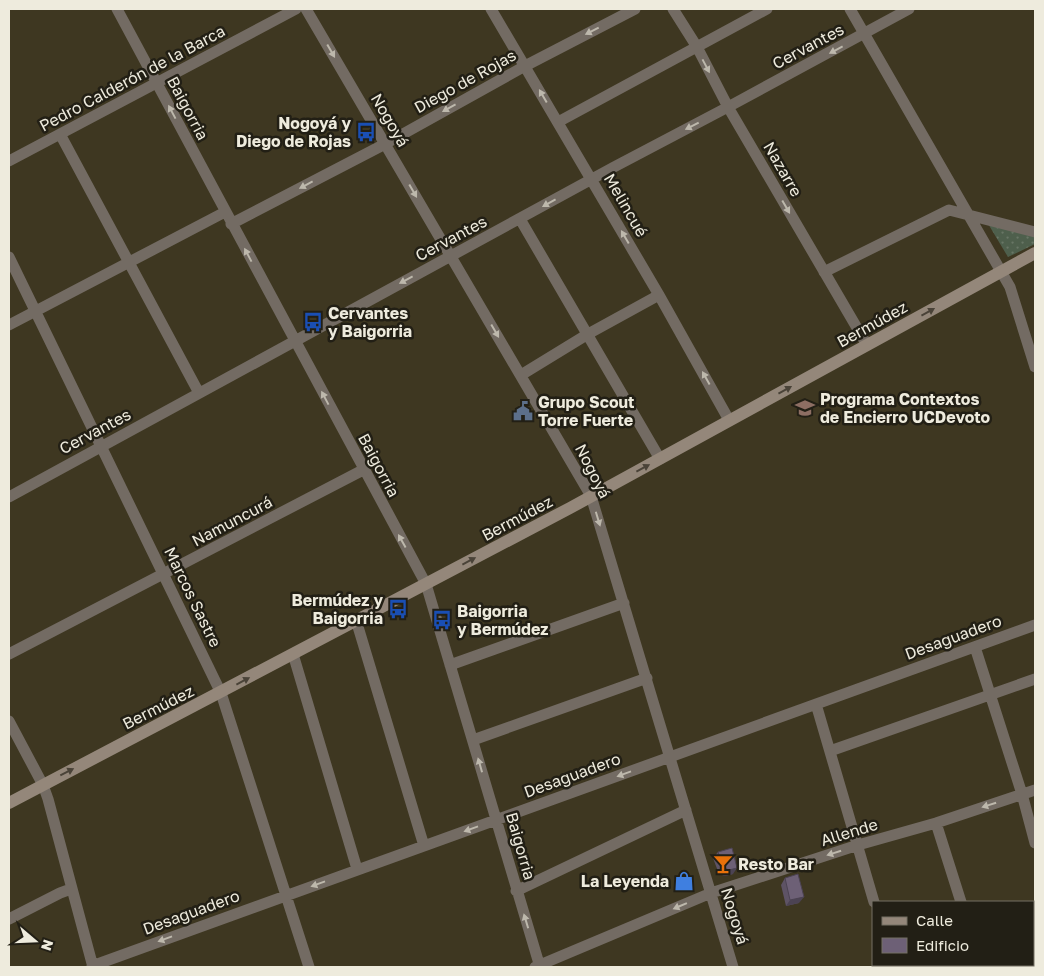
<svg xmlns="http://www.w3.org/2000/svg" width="1044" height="976" viewBox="0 0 1044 976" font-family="'Golos Text',sans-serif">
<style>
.park{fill:url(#park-dots)}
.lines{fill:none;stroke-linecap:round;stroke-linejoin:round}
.street{stroke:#736b63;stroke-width:11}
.secondary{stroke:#94877a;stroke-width:12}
.wall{fill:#5e5365}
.shaded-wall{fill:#4c4353}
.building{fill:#6d6076;stroke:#4c4353}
.oneway{fill:#bdb8ac}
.oneway2{fill:#4a4338}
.labels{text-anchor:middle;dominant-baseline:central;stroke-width:5;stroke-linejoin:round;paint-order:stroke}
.street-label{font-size:16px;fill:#eeebdd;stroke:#221f15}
.poi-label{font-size:16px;font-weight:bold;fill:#eeebdd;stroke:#221f15;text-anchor:start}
</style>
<defs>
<pattern id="park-dots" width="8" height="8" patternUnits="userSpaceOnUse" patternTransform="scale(1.25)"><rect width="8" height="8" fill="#4e5f4c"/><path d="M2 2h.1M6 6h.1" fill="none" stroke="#687665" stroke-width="1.8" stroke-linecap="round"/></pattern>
</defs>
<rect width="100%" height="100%" fill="#3e3721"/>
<path class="park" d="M984,217L1035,237V244L1008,257Z"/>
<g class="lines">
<path class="street" d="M117,9L426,584L540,967
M306,9L591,496L733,967
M491,9L659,295L729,420
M673,9L697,47L728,107L867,345
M850,9L1010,287L1035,367
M558,122L767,9
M60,134L199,393
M9,161L296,9
M520,219L660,459
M231,224L385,144L525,66L635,9
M9,257L221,693L309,967
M824,272L949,210L1035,232
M9,325L225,212
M521,375L588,334L659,295
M9,497L614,167L728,107L909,9
M356,620L424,846
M975,647L1022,794L1035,843
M9,654L363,470
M293,654L357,869
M450,665L624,603
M816,704L874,902
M9,721L43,785L48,799L93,967
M473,740L647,678
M830,751L1035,679
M936,823L961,902
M516,891L686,810
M9,919L60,893L71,889
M892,965L893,967
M980,965L981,967
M92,966L1035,625
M535,967L711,893L858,845L936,823L1035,790"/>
<path class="secondary" d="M9,803L570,508L1035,253"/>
</g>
<path class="wall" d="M718,852L733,874L725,876L719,874L713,858Z
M785,878L799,903L786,906L781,885Z"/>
<path class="shaded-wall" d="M724,868H737L733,874L725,876L719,874Z
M804,897L799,903L786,906L790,900Z"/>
<path class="building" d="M732,848L737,868L729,870L724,868L718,852Z
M798,874L804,897L790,900L785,878Z"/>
<defs><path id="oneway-solid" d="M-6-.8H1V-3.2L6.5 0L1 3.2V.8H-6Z" transform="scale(1.25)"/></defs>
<g class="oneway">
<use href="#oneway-solid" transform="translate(592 31) rotate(153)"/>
<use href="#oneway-solid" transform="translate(836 50) rotate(152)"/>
<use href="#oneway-solid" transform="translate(331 51) rotate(60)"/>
<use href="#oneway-solid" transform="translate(706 66) rotate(62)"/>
<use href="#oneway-solid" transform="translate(543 96) rotate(-120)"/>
<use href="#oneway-solid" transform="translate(449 108) rotate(151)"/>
<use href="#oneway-solid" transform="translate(172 112) rotate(-118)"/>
<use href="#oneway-solid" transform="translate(692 126) rotate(153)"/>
<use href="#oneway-solid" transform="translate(306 185) rotate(152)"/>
<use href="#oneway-solid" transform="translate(413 191) rotate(60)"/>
<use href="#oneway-solid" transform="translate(549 203) rotate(151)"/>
<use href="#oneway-solid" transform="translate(786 207) rotate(60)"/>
<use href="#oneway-solid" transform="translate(625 237) rotate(-120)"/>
<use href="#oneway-solid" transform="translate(248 255) rotate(-118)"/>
<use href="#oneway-solid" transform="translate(406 280) rotate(152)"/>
<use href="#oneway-solid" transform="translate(495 331) rotate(60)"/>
<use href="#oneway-solid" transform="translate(706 378) rotate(-119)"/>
<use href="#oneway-solid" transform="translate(325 398) rotate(-118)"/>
<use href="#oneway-solid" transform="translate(598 519) rotate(73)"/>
<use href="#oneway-solid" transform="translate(402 541) rotate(-119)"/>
<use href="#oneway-solid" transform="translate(480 765) rotate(-106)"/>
<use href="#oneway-solid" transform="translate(624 774) rotate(160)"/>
<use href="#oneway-solid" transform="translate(989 805) rotate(162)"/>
<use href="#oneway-solid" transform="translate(471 829) rotate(160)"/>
<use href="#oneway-solid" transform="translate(834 853) rotate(162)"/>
<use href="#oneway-solid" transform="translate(318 884) rotate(160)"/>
<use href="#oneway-solid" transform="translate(680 906) rotate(157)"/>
<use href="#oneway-solid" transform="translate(526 921) rotate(-107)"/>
<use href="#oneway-solid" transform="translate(165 939) rotate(160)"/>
</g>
<g class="oneway2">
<use href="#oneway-solid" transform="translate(928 312) rotate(-29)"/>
<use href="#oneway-solid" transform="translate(785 390) rotate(-29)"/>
<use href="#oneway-solid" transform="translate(643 468) rotate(-28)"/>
<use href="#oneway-solid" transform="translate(469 561) rotate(-28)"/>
<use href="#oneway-solid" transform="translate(243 681) rotate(-28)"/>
<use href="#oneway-solid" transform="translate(67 772) rotate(-27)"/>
</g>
<defs>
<symbol id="bus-bare" viewBox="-9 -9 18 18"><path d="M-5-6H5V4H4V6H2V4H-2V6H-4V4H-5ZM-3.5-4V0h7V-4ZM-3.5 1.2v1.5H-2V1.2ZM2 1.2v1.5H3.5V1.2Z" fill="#1a4fb4" stroke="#221f15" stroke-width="2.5" paint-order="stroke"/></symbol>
<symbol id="school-bare" viewBox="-9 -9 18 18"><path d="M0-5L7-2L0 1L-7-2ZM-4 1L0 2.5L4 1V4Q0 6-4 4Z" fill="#8d6e63" stroke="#221f15" stroke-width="2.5" paint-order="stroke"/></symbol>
<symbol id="civic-bare" viewBox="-9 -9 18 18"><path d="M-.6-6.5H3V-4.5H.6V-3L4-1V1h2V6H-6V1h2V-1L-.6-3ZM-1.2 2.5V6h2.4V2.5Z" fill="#5c6f8a" stroke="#221f15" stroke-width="2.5" paint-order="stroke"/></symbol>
<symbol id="bar-bare" viewBox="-9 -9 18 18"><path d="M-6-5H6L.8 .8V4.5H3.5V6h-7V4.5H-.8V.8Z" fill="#e8710a" stroke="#221f15" stroke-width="2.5" paint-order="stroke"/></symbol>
<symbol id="shop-bare" viewBox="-9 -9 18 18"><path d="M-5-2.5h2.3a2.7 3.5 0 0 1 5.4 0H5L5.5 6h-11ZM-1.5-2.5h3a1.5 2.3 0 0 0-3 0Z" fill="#3f7fe0" stroke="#221f15" stroke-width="2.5" paint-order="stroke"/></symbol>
</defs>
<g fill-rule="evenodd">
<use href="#bus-bare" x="352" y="118" width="28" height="28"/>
<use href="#bus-bare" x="299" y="308" width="28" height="28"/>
<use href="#school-bare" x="791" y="394" width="28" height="28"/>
<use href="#civic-bare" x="509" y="397" width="28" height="28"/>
<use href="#bus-bare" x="384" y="595" width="28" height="28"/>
<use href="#bus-bare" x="428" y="606" width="28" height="28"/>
<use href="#bar-bare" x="709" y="850" width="28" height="28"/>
<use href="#shop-bare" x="670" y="867" width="28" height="28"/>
</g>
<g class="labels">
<g class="street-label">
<text transform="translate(808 46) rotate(-28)">Cervantes</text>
<text transform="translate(132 78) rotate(-28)">Pedro Calderón de la Barca</text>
<text transform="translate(465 81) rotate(-29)">Diego de Rojas</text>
<text transform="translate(188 108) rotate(62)">Baigorria</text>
<text transform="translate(390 120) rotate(60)">Nogoyá</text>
<text transform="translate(783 169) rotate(60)">Nazarre</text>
<text transform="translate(626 205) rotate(60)">Melincué</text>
<text transform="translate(451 238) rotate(-28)">Cervantes</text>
<text transform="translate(872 324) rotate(-29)">Bermúdez</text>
<text transform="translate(95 431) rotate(-28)">Cervantes</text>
<text transform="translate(379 465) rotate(62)">Baigorria</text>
<text transform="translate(593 471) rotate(63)">Nogoyá</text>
<text transform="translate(517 518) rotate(-28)">Bermúdez</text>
<text transform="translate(232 521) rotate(-28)">Namuncurá</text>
<text transform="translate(193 597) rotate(64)">Marcos Sastre</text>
<text transform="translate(953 637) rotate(-20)">Desaguadero</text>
<text transform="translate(158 707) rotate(-27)">Bermúdez</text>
<text transform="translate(572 775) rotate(-20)">Desaguadero</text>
<text transform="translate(849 832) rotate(-17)">Allende</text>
<text transform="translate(521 846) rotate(74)">Baigorria</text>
<text transform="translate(191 912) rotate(-20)">Desaguadero</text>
<text transform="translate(735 916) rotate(73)">Nogoyá</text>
</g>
<g class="poi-label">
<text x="351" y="123" text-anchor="end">Nogoyá y<tspan x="351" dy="18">Diego de Rojas</tspan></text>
<text x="328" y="313">Cervantes<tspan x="328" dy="18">y Baigorria</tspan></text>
<text x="820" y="399">Programa Contextos<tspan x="820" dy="18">de Encierro UCDevoto</tspan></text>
<text x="538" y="402">Grupo Scout<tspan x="538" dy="18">Torre Fuerte</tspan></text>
<text x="383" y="600" text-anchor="end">Bermúdez y<tspan x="383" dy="18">Baigorria</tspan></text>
<text x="457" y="611">Baigorria<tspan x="457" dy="18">y Bermúdez</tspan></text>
<text x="738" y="864">Resto Bar</text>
<text x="669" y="881" text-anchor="end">La Leyenda</text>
</g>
</g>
<rect width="1044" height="976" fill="none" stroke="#eeebdd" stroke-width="20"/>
<rect x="872" y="901" width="162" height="65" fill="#221f15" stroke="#747165"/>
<rect x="882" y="917" width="25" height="8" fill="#94877a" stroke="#747165"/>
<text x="916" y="926" font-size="15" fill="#eeebdd">Calle</text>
<rect x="882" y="938" width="25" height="15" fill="#6d6076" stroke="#747165"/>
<text x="916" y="951" font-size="15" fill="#eeebdd">Edificio</text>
<g transform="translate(35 941) rotate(109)" stroke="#221f15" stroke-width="4" paint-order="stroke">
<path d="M0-4L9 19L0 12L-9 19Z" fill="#eeebdd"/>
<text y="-8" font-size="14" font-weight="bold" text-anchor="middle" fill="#eeebdd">N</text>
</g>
</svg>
